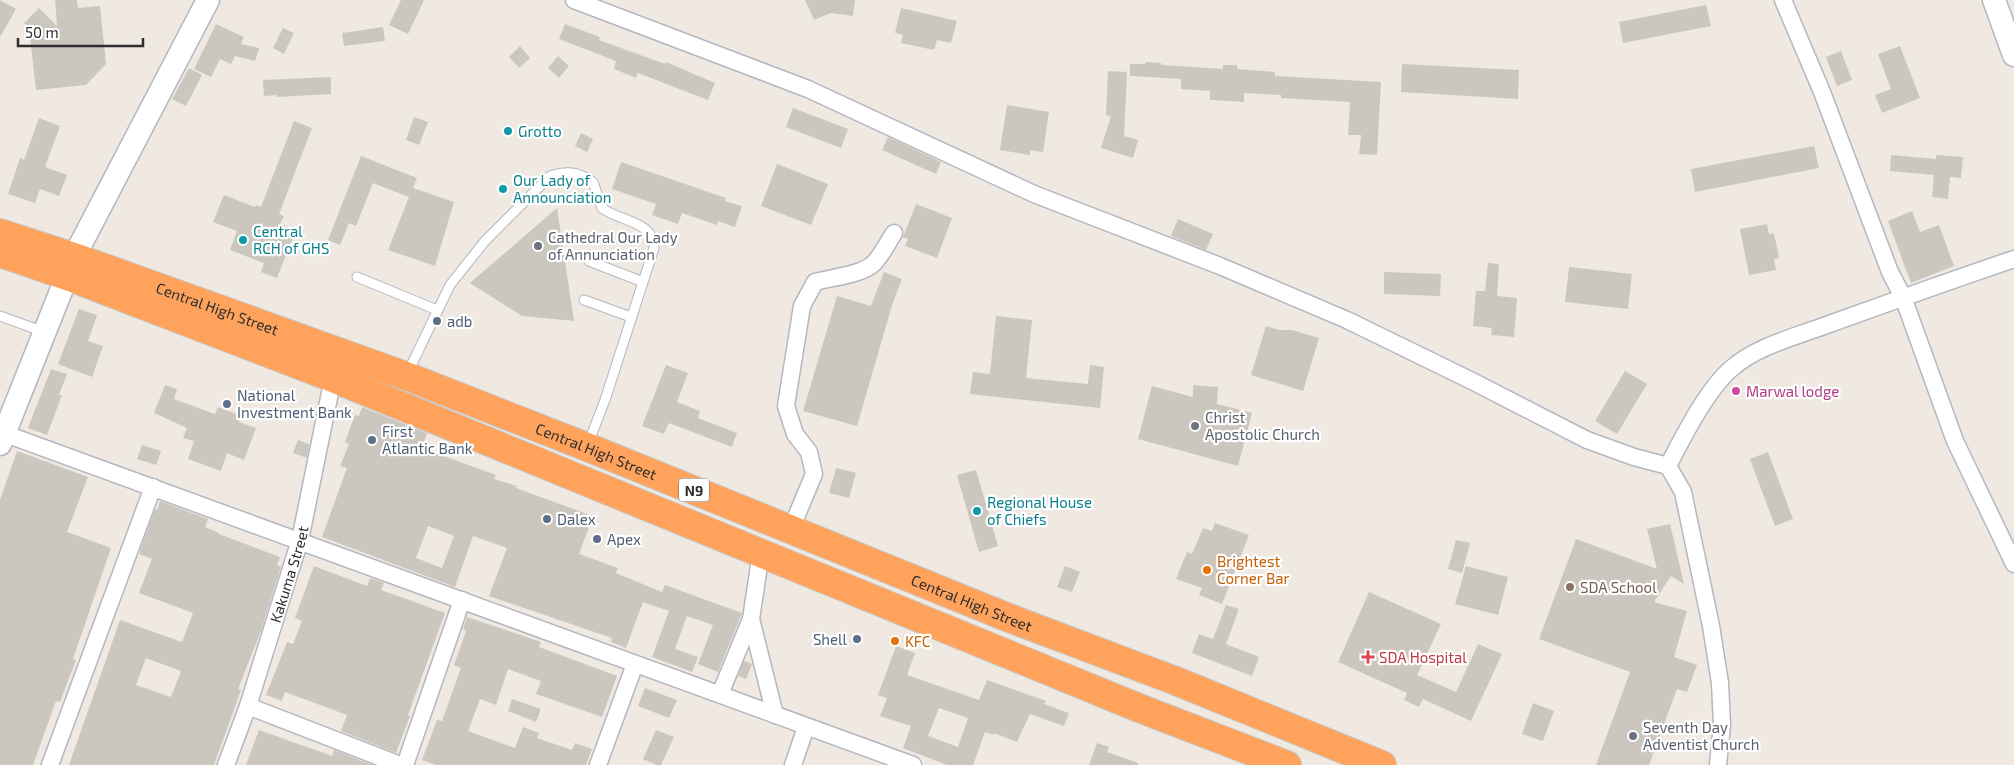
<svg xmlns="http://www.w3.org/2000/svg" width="2014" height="765" viewBox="0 0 2014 765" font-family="'Exo 2',sans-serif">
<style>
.building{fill:#cbc7bf;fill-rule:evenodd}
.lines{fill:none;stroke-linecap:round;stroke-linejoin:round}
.lane-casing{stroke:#b4b7c1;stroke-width:11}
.street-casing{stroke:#b4b7c1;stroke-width:19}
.secondary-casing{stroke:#b4b7c1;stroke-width:25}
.highway-casing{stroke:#c9c9c9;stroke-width:30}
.lane{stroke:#fff;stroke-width:9}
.street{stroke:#fff;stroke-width:16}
.secondary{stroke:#fff;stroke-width:22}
.highway{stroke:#ffa35c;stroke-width:28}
.culture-dot{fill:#0f9aa8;stroke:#fff;stroke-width:2}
.worship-dot{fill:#6b7280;stroke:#fff;stroke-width:2}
.service-dot{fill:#5c6f8a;stroke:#fff;stroke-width:2}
.hotel-dot{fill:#d1479c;stroke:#fff;stroke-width:2}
.food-dot{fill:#e8710a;stroke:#fff;stroke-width:2}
.education-dot{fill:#8d6e63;stroke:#fff;stroke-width:2}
.health-dot{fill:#e0444e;stroke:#fff;stroke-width:2}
.labels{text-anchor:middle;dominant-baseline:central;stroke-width:4.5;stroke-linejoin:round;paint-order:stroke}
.shield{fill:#fff;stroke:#6d6d6d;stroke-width:1}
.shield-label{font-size:14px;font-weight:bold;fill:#2e2e2e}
.culture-label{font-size:15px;fill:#0d838f;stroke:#fff;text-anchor:start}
.worship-label{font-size:15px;fill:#5b616d;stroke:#fff;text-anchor:start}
.street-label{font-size:15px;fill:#2e2e2e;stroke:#fff}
.service-label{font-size:15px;fill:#4e5e75;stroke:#fff;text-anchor:start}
.hotel-label{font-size:15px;fill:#b23c85;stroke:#fff;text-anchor:start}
.food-label{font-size:15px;fill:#c56008;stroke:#fff;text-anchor:start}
.education-label{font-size:15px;fill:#785e54;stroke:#fff;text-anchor:start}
.health-label{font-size:15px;fill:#be3a42;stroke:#fff;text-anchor:start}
</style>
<rect width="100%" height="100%" fill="#efe9e1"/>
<path class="building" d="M0,0L16,9L0,37Z
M55,0H77L78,8L100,6L106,64L86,85L36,90L29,28L24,23L39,8L57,26Z
M401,0H424L408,34L389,25Z
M805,0H855L853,16L831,13L814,20Z
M1706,5L1711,26L1623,43L1619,22Z
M901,8L957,21L951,43L937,40L934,50L901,43L903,35L895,33Z
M216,24L244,37L241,44L259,48L255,61L235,56L231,64L220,59L211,77L194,69Z
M565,24L600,37L599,40L665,64L666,62L715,83L708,100L638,73L636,78L614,69L616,61L559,39Z
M383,27L385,41L344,46L342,33Z
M283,28L294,33L284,54L273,48Z
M520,46L530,58L519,68L509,57Z
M1900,46L1920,98L1882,113L1875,95L1891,89L1878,54Z
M1841,51L1852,80L1837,86L1826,57Z
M558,56L569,66L559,78L548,68Z
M1145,62L1161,63V65L1223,69V65H1237V69L1275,72V76L1381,82L1377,155L1359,154L1361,135H1348L1350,102L1281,98V95L1244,93V102L1210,100V91L1181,89V79L1130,76V64H1145Z
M1402,64L1519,70L1518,99L1401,92Z
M189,68L202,75L186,106L172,99Z
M1108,71L1127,72L1124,136L1138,140L1133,158L1101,148L1111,116L1106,115Z
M331,77V94L277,97V95L264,96L263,80Z
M1007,105L1049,112L1043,152L1030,150V155L1000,150Z
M793,108L848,129L841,148L786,127Z
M414,117L428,122L419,145L406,140Z
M39,118L60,126L45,167L67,175L59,196L40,189L35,203L8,194L20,158L24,160Z
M294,121L312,128L279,214L284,216L280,224L296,230L277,278L261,272L264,263L230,250L237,231L213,222L224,195L255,207L256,205L261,207Z
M581,133L593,139L587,152L575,146Z
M888,137L941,162L936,174L882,150Z
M1814,146L1819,168L1695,192L1691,169Z
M1891,155L1936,159V155L1963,157L1961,178L1950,177L1948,199L1932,197L1934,175L1890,171Z
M361,156L417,178L413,188L454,202L435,266L388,250L409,197L373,183L356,226L349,223L340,245L328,240Z
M621,162L726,198L725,201L742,206L735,227L718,221L717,225L682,213L678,224L652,215L656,204L612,189Z
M777,164L828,184L811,225L761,206Z
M916,204L952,218L937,258L905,246L908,239L903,237Z
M557,208L574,321L522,316L470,283Z
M1912,211L1920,232L1939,225L1954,266L1911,283L1888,221Z
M1178,219L1213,234L1206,250L1171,236Z
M1767,224L1769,234L1774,233L1779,258L1774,259L1776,270L1749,275L1740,229Z
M1488,263L1499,264L1497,296L1517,298L1514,337L1491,335L1492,328L1473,326L1476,291H1485Z
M1569,267L1632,274L1628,309L1565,302Z
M884,272L902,279L893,302L857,426L803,411L837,296L871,306Z
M1384,272L1441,274L1440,296L1384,294Z
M79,309L97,315L88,341L103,346L92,377L58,364Z
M996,316L1032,320L1026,378L1088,384L1090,365L1104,367L1100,408L970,394L973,372L990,374Z
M1266,326L1279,330H1292L1319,338L1303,391L1251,375Z
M666,365L688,373L677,402L700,411L698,418L737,433L732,447L669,423L664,434L642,426Z
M51,369L67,374L59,395H62L47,435L28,428Z
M1625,371L1647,384L1617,434L1595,421Z
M165,385L177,389L174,399L215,414L218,407L241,416L239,422L256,428L244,460L227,453L221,471L188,459L194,441L183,438L187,428L154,413Z
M1193,385L1218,387L1217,404L1252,413L1238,466L1138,439L1152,386L1193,397Z
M362,407L427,433L422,448L496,475L494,479L517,486L516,488L593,516L579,554L618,568L616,573L662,592L665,585L742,613L718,672L698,664L713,625L687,616L675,649L698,657L692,672L652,657L669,611L643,602L626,648L611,642L612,638L489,596L507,548L473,536L455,587L322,537L347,468L340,466L349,444L345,442L355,415L359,416ZM428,526L454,536L442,568L416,558Z
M298,440L309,444L307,458L293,453Z
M142,445L161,451L156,465L137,459Z
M17,451L88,477L67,532L111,548L73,659L76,660L60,702L56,701L33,765H0V500Z
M1768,452L1793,519L1775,526L1750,459Z
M836,468L856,473L849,498L829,493Z
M976,470L998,546L979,552L957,475Z
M160,501L208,519L205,527L219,533V534L280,557L277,565L281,567L261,631L238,689L241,690L214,765H69L120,620L182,642L193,613L139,593L152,559L139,554L155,509L157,510ZM146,658L181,671L171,697L136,685Z
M1215,523L1249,535L1222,604L1199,595L1202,588L1176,579L1187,552L1192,554L1203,528L1212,531Z
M1670,524L1684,584L1671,576L1654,602L1687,611L1674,657L1697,665L1687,692L1677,689L1649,765H1596L1630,672L1539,639L1576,539L1657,569L1647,529Z
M1456,540L1470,543L1462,573L1448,569Z
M314,566L367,586L370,578L384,583L381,590L445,613L408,715L410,716L396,753L341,731L347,715L285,692L282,701L266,695L287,642L293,644L302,621L295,618Z
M1065,566L1080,572L1072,592L1057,587Z
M1466,566L1508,577L1498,615L1455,604Z
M1369,592L1441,624L1417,675L1456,692L1478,644L1502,654L1471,721L1423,699L1419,707L1404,700L1407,693L1338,662Z
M1226,605L1239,609L1226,644L1259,657L1252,676L1192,653L1199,634L1213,639Z
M467,617L541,642L539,647L617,676L602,717L536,694L541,681L508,669L496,705L480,699L468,731L515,748L523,727L539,733L537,738L572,750L575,743L592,749L586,765H436L422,760L437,720L442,721L461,668L454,665L466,631L463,629Z
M896,646L915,653L907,675L979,700L987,680L1046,701L1044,704L1069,713L1064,726L1030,714L1017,742L994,733V735L985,732L973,765H947L903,748L911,726L880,716L887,698L878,695ZM939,708L968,718L958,747L928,736Z
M744,661L752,664L746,679L738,676Z
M645,688L677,700L669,718L638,706Z
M512,699L541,709L536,722L508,711Z
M1533,703L1554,711L1543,741L1522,734Z
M259,730L332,756L334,750L372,765H246Z
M656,730L674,737L661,765H657L643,759Z
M1097,743L1109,747L1107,752L1138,763V765H1089Z"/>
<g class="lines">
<defs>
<path id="lane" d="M589,261L643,282
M357,277L437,310
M584,300L631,317
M0,316L44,332
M408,372L450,285L485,241L550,176C567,170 578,172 593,182L602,208C618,221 655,221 654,248L605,400L588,444"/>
<g id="street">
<path d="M574,0L808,89L1034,194L1220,266L1347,320L1472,381L1587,440L1634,457L1668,466C1683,437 1707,389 1732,368C1756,347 1791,338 1821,327C1885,304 1949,281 2014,259"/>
<path d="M1783,0L1822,92L1890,272L1903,297L1955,441L2014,564"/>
<path d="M0,432L913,765"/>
<path d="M1668,466L1683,492L1711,626L1720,683L1722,725L1718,765"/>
<path d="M791,529L814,474L809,452L795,434L786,406L802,306L815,282C833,277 862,275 874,263C882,255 888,242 894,233"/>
<path d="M751,619L775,715"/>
<path d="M720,694L751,619L761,553"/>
<path d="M248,706L400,765"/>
<path d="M50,765L153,487"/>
<path id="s1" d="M226,765L248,706L300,540L333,378"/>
<path d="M405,765L462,600"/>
<path d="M598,765L635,664"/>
<path d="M793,765L806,727"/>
</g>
<path id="secondary" d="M1994,0L2014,55
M74,257L208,0
M0,444L67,276"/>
<g id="highway">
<path id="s2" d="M0,233L74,257L406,376L587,447L1009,618L1176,681L1382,765"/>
<path d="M0,253L67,276L333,378L1139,708L1287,765"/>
</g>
</defs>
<use href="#lane" class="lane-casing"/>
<use href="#street" class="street-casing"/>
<use href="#secondary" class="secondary-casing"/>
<use href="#highway" class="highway-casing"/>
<use href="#lane" class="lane"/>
<use href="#street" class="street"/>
<use href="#secondary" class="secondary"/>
<use href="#highway" class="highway"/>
</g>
<g class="culture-dot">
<circle cx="508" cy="131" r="5"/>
<circle cx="503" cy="189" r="5"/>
<circle cx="243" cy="240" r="5"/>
<circle cx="977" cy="511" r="5"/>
</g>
<g class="worship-dot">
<circle cx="538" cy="246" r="5"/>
<circle cx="1195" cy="426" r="5"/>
<circle cx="1633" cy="736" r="5"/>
</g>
<g class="service-dot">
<circle cx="437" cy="321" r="5"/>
<circle cx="227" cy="404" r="5"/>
<circle cx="372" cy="440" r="5"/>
<circle cx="547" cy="519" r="5"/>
<circle cx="597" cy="539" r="5"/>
<circle cx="857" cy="639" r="5"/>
</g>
<circle class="hotel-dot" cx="1736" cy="391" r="5"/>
<g class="food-dot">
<circle cx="1207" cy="570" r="5"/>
<circle cx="895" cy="641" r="5"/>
</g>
<circle class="education-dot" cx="1570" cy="587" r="5"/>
<path class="health-dot" d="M1365.5 649.5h5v5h5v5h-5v5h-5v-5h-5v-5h5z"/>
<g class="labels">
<rect class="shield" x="679" y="478.5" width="30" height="23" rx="4"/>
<g class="shield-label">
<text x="694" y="490">N9</text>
</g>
<g class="culture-label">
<text x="518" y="131">Grotto</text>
<text x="513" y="180">Our Lady of<tspan x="513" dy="17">Announciation</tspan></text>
<text x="253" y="231">Central<tspan x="253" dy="17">RCH of GHS</tspan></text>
<text x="987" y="502">Regional House<tspan x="987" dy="17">of Chiefs</tspan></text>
</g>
<g class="worship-label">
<text x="548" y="237">Cathedral Our Lady<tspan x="548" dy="17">of Annunciation</tspan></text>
<text x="1205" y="417">Christ<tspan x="1205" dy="17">Apostolic Church</tspan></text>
<text x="1643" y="727">Seventh Day<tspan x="1643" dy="17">Adventist Church</tspan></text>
</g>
<g class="street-label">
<text stroke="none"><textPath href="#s2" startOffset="230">Central High Street</textPath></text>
<text stroke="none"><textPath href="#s2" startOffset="635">Central High Street</textPath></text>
<text stroke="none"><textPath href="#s1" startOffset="201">Kakuma Street</textPath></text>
<text stroke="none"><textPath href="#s2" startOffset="1040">Central High Street</textPath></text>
</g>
<g class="service-label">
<text x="447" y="321">adb</text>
<text x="237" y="395">National<tspan x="237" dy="17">Investment Bank</tspan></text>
<text x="382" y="431">First<tspan x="382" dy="17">Atlantic Bank</tspan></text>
<text x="557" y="519">Dalex</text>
<text x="607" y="539">Apex</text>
<text x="847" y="639" text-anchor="end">Shell</text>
</g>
<g class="hotel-label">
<text x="1746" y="391">Marwal lodge</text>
</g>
<g class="food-label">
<text x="1217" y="561">Brightest<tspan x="1217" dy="17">Corner Bar</tspan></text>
<text x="905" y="641">KFC</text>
</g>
<g class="education-label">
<text x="1580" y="587">SDA School</text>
</g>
<g class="health-label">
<text x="1379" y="657">SDA Hospital</text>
</g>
</g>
<path d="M18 38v8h125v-8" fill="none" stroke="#2e2e2e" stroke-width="2.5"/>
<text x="25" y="38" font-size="15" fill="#2e2e2e" stroke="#ffffff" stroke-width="4" paint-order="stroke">50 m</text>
</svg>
